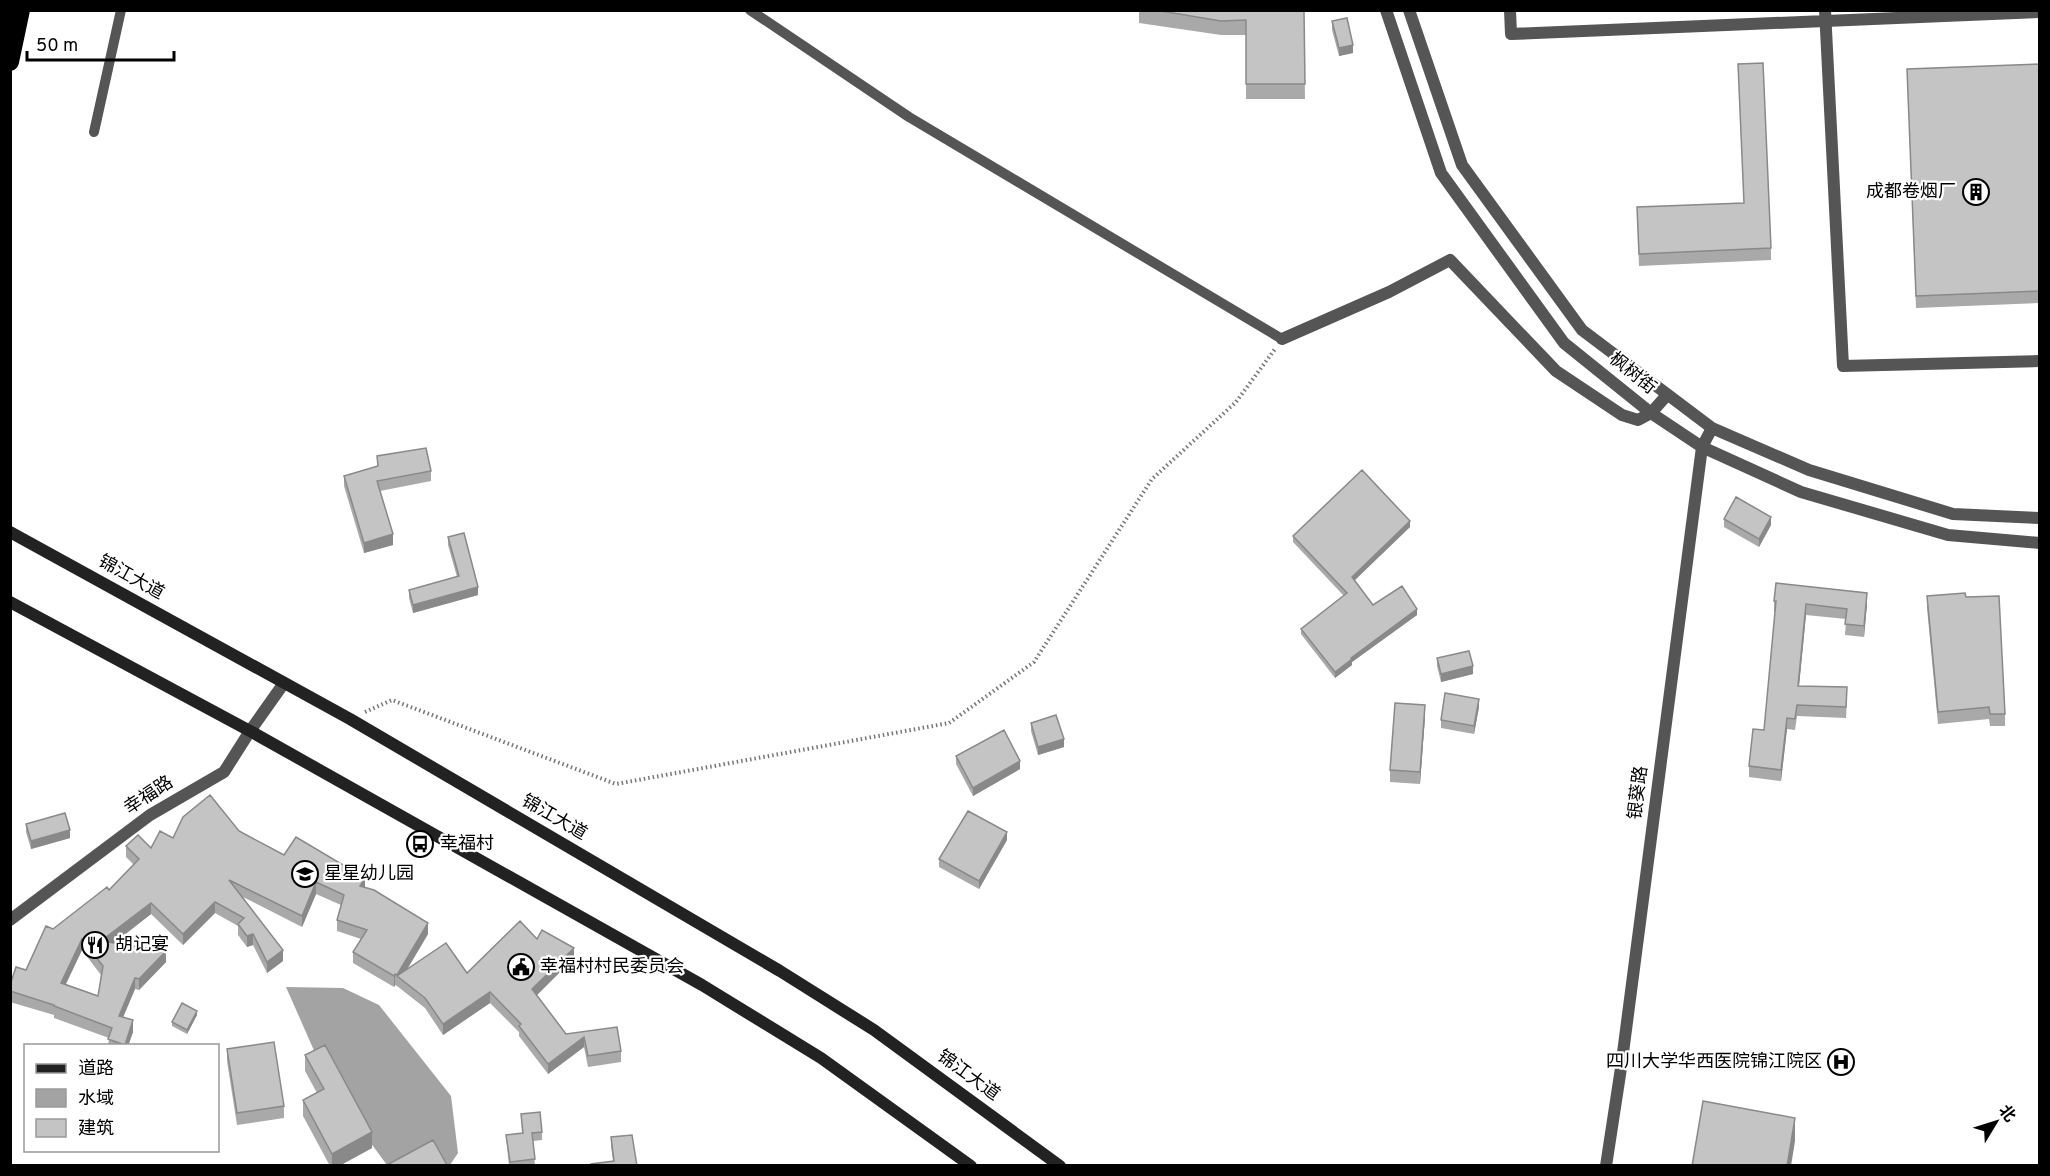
<svg xmlns="http://www.w3.org/2000/svg" width="2050" height="1176" viewBox="0 0 2050 1176" font-family="Overpass,'Noto Sans SC',sans-serif">
<style>
.water{fill:#a3a3a3}
.lines{fill:none;stroke-linecap:round;stroke-linejoin:round}
.path{stroke:#777;stroke-width:4;stroke-dasharray:1.5 3;stroke-linecap:butt}
.service{stroke:#555;stroke-width:10}
.minor{stroke:#555;stroke-width:12}
.tertiary{stroke:#555;stroke-width:12}
.secondary{stroke:#222;stroke-width:12}
.motorway{stroke:#000;stroke-width:18}
.wall{fill:#a9a9a9;fill-rule:evenodd}
.shaded-wall{fill:#898989}
.building{fill:#c4c4c4;stroke:#898989;stroke-width:1.5;fill-rule:evenodd}
.labels{text-anchor:middle;dominant-baseline:central;stroke-width:4.5;stroke-linejoin:round;paint-order:stroke}
.poi-label{font-size:18px;fill:#000;stroke:#fff;text-anchor:start}
.street-label{font-size:18px;fill:#000;stroke:#fff}
</style>
<rect width="100%" height="100%" fill="#fff"/>
<path class="water" d="M286,987L343,988L379,1005L451,1096L458,1153L450,1165H387L331,1089Z"/>
<g class="lines">
<path class="path" d="M365,712L392,700L616,784L949,723L1034,662L1152,479L1236,402L1275,349"/>
<path class="service" d="M750,10L909,117L1282,339
M94,132L121,10"/>
<path class="minor" d="M1510,10L1511,34L2040,12
M1825,10L1843,366L2040,361
M1282,339L1389,292L1450,260L1556,371L1622,415L1638,420L1651,413L1667,395"/>
<path class="tertiary" d="M1386,10L1441,173L1564,343L1651,413L1702,447L1801,492L1948,535L2040,543
M1409,10L1462,165L1582,330L1712,428L1809,470L1953,514L2040,518
M10,920L150,815L224,772L250,731L284,683
M1606,1166L1621,1068L1702,447L1712,428"/>
<path class="secondary" d="M10,532L350,719L780,971L874,1030L1060,1166
M10,602L250,731L702,985L821,1058L971,1166"/>
<path class="motorway" d="M10,62L21,10"/>
</g>
<path class="wall" d="M1139,10H1304L1305,99H1246V35H1221L1139,23Z
M1332,21L1353,53L1339,56L1332,30Z
M1738,64L1771,248V260L1639,266L1637,207L1744,203Z
M2040,64V303L1916,308L1907,69Z
M377,456L431,471V481L380,491L393,545L364,553L344,486V476L377,466Z
M1724,519L1771,525L1759,547L1724,527Z
M1410,527L1354,580L1373,605L1417,615L1352,662V665L1335,678L1301,634V629L1344,596L1293,542V536Z
M448,537L478,595L413,613L409,598V590L457,577L448,545Z
M1927,596L1966,597L2005,714V726H1990L1989,719L1938,724L1927,608Z
M1774,601L1867,604L1864,637L1845,635L1846,619L1806,615L1799,686L1847,698L1846,718L1797,716L1795,730L1787,729L1781,781L1749,777V766L1764,730L1775,612H1774Z
M1437,658L1473,674L1441,682L1437,666Z
M1479,707L1474,734L1441,728V720Z
M1425,717L1420,784L1390,782V770Z
M1031,723L1064,747L1038,755L1031,731Z
M956,756L1020,769L973,796L956,764Z
M26,824L70,838L31,849L26,832Z
M239,831L284,855L365,887L428,934L407,970L467,973L537,939L574,958L537,995L566,1034L617,1027L621,1051V1062L588,1067L584,1047L548,1074L519,1036V1032L490,1003L443,1035L425,1008L397,986L395,985L394,987L353,963V952L361,939L337,931V920L341,905L316,894L302,927L243,897L283,961L267,973L253,945L247,947L238,935V926L215,913L183,945L151,914L114,943L166,962L139,990L135,989L123,1017L133,1032L128,1046H108L109,1038L54,1018V1015L10,1002V985L26,970L53,929L109,890L134,865L126,857V846L151,848L173,838ZM82,950L101,975L98,996L66,984Z
M1007,840L979,889L939,867V859Z
M197,1015L187,1034L172,1026V1022Z
M227,1049L284,1106V1118L237,1125L227,1061Z
M305,1055L372,1148L339,1166H330L303,1116V1100L317,1093L305,1071Z
M521,1114L542,1132V1140L533,1141L535,1166H509L506,1135L522,1133Z
M611,1137L637,1166L613,1161L611,1146Z"/>
<path class="shaded-wall" d="M1353,45V53L1339,56V48Z
M1771,517V525L1759,547V539Z
M1410,521V527L1352,583V577Z
M393,534V545L364,553V543Z
M478,587V595L413,613V605Z
M1867,593V604L1864,637V626Z
M1806,604V615L1798,696V686Z
M1417,609V615L1352,662V665L1335,678V672L1351,658Z
M1473,666V674L1441,682V674Z
M1479,699V707L1474,734V726Z
M1425,705V717L1420,784V772Z
M1787,718V729L1781,781V770Z
M1064,739V747L1038,755V747Z
M1020,761V769L973,796V788Z
M70,830V838L31,849V841Z
M1007,832V840L979,889V881Z
M365,878V889L360,886Z
M316,882V894L302,927V916Z
M215,902V913L183,945V934Z
M151,903V914L101,953V941Z
M428,923V934L401,979L397,976V986V975Z
M253,934V945L247,947V936Z
M82,939V950L61,994V983Z
M574,948V958L532,1000V989Z
M283,950V961L267,973V962Z
M166,951V962L139,990V979Z
M395,974V985L394,987V976Z
M135,978V989L119,1027V1016Z
M490,992V1003L443,1035V1024Z
M197,1011V1015L187,1034V1030Z
M133,1020V1032L128,1046H125Z
M584,1037V1047L548,1074V1064Z
M1795,1118V1141L1791,1166H1787Z
M372,1132V1148L339,1166H332V1154Z"/>
<path class="building" d="M1155,10H1304L1305,84H1246V20L1221,21Z
M1347,18L1353,45L1339,48L1332,21Z
M1763,63L1771,248L1639,254L1637,207L1744,203L1738,64Z
M2040,64V291L1916,296L1907,69Z
M426,448L431,471L377,481L393,534L364,543L344,476L378,466L377,456Z
M1362,470L1410,521L1352,577L1373,605L1402,586L1417,609L1351,658L1352,659L1335,672L1301,629L1347,593L1293,536Z
M1736,497L1771,517L1759,539L1724,519Z
M464,533L478,587L413,605L409,590L459,576L448,537Z
M1776,583L1867,593L1864,626L1845,624L1847,609L1806,604L1798,686L1847,687L1846,707L1797,705L1795,719L1787,718L1781,770L1749,766L1753,729L1764,730L1776,601H1774Z
M1965,593L1966,597L1999,596L2005,714H1990L1989,707L1938,712L1927,596Z
M1469,651L1473,666L1441,674L1437,658Z
M1445,693L1479,699L1474,726L1441,720Z
M1395,703L1425,705L1420,772L1390,770Z
M1056,715L1064,739L1038,747L1031,723Z
M1004,730L1020,761L973,788L956,756Z
M210,795L239,831L284,855L296,837L365,878L360,886L374,890L428,923L397,975L395,974L394,976L353,952L367,930L337,920L344,895L316,882L302,916L229,880L283,950L267,962L253,934L247,936L238,924L244,918L215,902L183,934L151,903L101,941L166,951L139,979L135,978L119,1016L133,1020L125,1045L108,1039L112,1028L54,1006V1005L10,991V985L16,967L26,970L46,926L53,929L107,887L109,890L139,859L126,846L138,835L151,848L160,831L173,838L183,817ZM82,939L103,966L98,996L61,983Z
M968,811L1007,832L979,881L939,859Z
M65,813L70,830L31,841L26,824Z
M520,921L537,939L542,930L574,948L532,989L566,1034L617,1027L621,1051L588,1056L584,1037L548,1064L519,1026L521,1024L490,992L443,1024L425,998L397,976L446,943L467,973Z
M182,1003L197,1011L187,1030L172,1022Z
M274,1042L284,1106L237,1113L227,1049Z
M325,1045L372,1132L332,1154L303,1100L324,1089L305,1055Z
M1703,1101L1795,1118L1787,1166H1692Z
M540,1112L542,1132L532,1133L535,1159L510,1162L506,1135L523,1133L521,1114Z
M632,1135L637,1166H591V1164L614,1161L611,1137Z
M433,1140L447,1165L446,1166H385Z"/>
<defs>
<symbol id="building-ring" viewBox="-11 -11 22 22"><circle r="9.5" fill="#fff" stroke="#000" stroke-width="1.5"/><path d="M-4-6H4V6H1V3H-1V6H-4ZM-2.5-4.3h1.7v1.8h-1.7ZM.8-4.3h1.7v1.8H.8ZM-2.5-1h1.7V.8h-1.7ZM.8-1h1.7V.8H.8Z" fill="#000"/></symbol>
<symbol id="bus-ring" viewBox="-11 -11 22 22"><circle r="9.5" fill="#fff" stroke="#000" stroke-width="1.5"/><path d="M-5-6H5V4H4V6H2V4H-2V6H-4V4H-5ZM-3.5-4V0h7V-4ZM-3.5 1.2v1.5H-2V1.2ZM2 1.2v1.5H3.5V1.2Z" fill="#000"/></symbol>
<symbol id="school-ring" viewBox="-11 -11 22 22"><circle r="9.5" fill="#fff" stroke="#000" stroke-width="1.5"/><path d="M0-5L7-2L0 1L-7-2ZM-4 1L0 2.5L4 1V4Q0 6-4 4Z" fill="#000"/></symbol>
<symbol id="restaurant-ring" viewBox="-11 -11 22 22"><circle r="9.5" fill="#fff" stroke="#000" stroke-width="1.5"/><path d="M-5-6h1v4h1v-4h1v4h1v-4h1v5L-1.5 .5V6h-2V.5L-5-1ZM5-6V6H3V1.5H1.5Q1.5-4 5-6Z" fill="#000"/></symbol>
<symbol id="civic-ring" viewBox="-11 -11 22 22"><circle r="9.5" fill="#fff" stroke="#000" stroke-width="1.5"/><path d="M-.6-6.5H3V-4.5H.6V-3L4-1V1h2V6H-6V1h2V-1L-.6-3ZM-1.2 2.5V6h2.4V2.5Z" fill="#000"/></symbol>
<symbol id="hospital-ring" viewBox="-11 -11 22 22"><circle r="9.5" fill="#fff" stroke="#000" stroke-width="1.5"/><path d="M-5-5h3v3.5h4V-5h3V5h-3V1.5h-4V5h-3Z" fill="#000"/></symbol>
</defs>
<g fill-rule="evenodd">
<use href="#building-ring" x="1961" y="177" width="30" height="30"/>
<use href="#bus-ring" x="405" y="829" width="30" height="30"/>
<use href="#school-ring" x="290" y="859" width="30" height="30"/>
<use href="#restaurant-ring" x="80" y="930" width="30" height="30"/>
<use href="#civic-ring" x="506" y="952" width="30" height="30"/>
<use href="#hospital-ring" x="1826" y="1047" width="30" height="30"/>
</g>
<g class="labels">
<g class="poi-label">
<text x="1956" y="192" text-anchor="end">成都卷烟厂</text>
<text x="440" y="844">幸福村</text>
<text x="324" y="874">星星幼儿园</text>
<text x="115" y="945">胡记宴</text>
<text x="540" y="967">幸福村村民委员会</text>
<text x="1822" y="1062" text-anchor="end">四川大学华西医院锦江院区</text>
</g>
<g class="street-label">
<text transform="translate(1632 374) rotate(39)">枫树街</text>
<text transform="translate(131 578) rotate(29)">锦江大道</text>
<text transform="translate(1639 793) rotate(-83)">银葵路</text>
<text transform="translate(149 796) rotate(-33)">幸福路</text>
<text transform="translate(554 818) rotate(30)">锦江大道</text>
<text transform="translate(968 1076) rotate(36)">锦江大道</text>
</g>
</g>
<rect width="2050" height="1176" fill="none" stroke="#000000" stroke-width="24"/>
<rect x="24" y="1044" width="195" height="108" fill="#ffffff" stroke="#999999" stroke-width="1.5"/>
<rect x="36" y="1064" width="30" height="9" fill="#222222" stroke="#999999" stroke-width="1.5"/>
<text x="78" y="1074" font-size="18" fill="#000000">道路</text>
<rect x="36" y="1089" width="30" height="18" fill="#a3a3a3" stroke="#999999" stroke-width="1.5"/>
<text x="78" y="1104" font-size="18" fill="#000000">水域</text>
<rect x="36" y="1119" width="30" height="18" fill="#c4c4c4" stroke="#999999" stroke-width="1.5"/>
<text x="78" y="1134" font-size="18" fill="#000000">建筑</text>
<g transform="translate(1996 1122) rotate(52)" stroke="#ffffff" stroke-width="4.5" paint-order="stroke">
<path d="M0-4.5L10 22L0 15L-10 22Z" fill="#000000"/>
<text y="-9" font-size="16" font-weight="bold" text-anchor="middle" fill="#000000">北</text>
</g>
<path d="M27 51v9h147v-9" fill="none" stroke="#000000" stroke-width="3"/>
<text x="36" y="51" font-size="18" fill="#000000" stroke="#ffffff" stroke-width="4.5" paint-order="stroke">50 m</text>
</svg>
